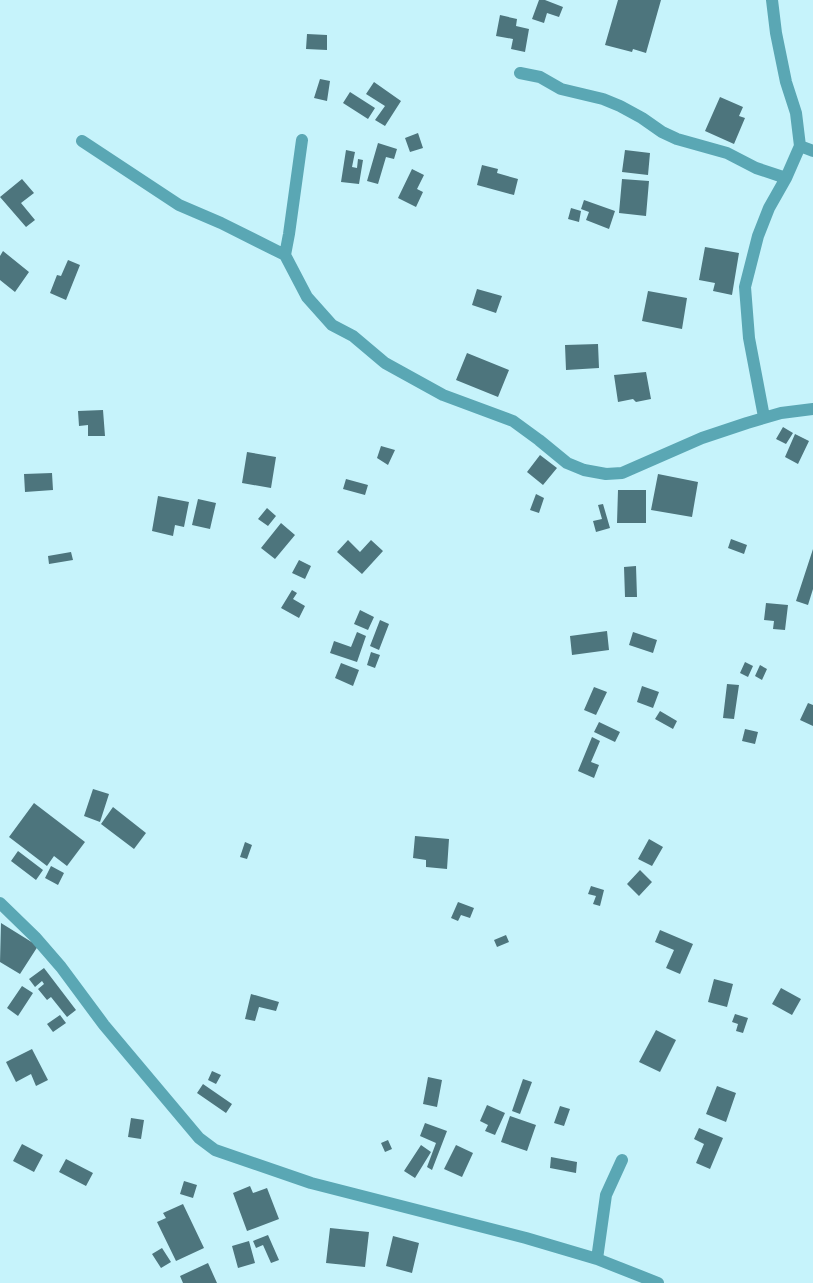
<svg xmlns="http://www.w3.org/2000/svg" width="813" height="1283" viewBox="0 0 813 1283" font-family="'Alegreya Sans',sans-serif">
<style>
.building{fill:#4d757d}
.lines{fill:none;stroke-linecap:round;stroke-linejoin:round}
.street{stroke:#5aa7b4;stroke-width:12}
</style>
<rect width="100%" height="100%" fill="#c6f3fb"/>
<path class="building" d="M539,0H545L563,7L559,17L547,13L544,23L532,19Z
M618,0H661L646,53L633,49L632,52L605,45Z
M500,15L517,19L516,26L529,29L525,52L511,49L513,39L496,36Z
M307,34L327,35V50L306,49Z
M320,79L330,81L327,101L314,98Z
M374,82L401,101L385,126L375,120L385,106L366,94Z
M350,92L375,108L368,119L343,103Z
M720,97L743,107L739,116L745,118L734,144L705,131Z
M418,133L423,148L410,152L405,138Z
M378,143L397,149L394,159L386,157L378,184L367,181Z
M346,150L355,152L352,167L357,168L358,159L363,160L359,184L341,182Z
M625,150L650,153L648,175L622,172Z
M482,165L498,169L497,173L518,179L514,195L477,185Z
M412,169L424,175L417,189L423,192L416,207L398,198Z
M22,179L34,193L21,203L35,220L26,227L0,197Z
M622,179L649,181L646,216L619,213Z
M584,200L615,211L609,229L586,220L589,212L581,209Z
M571,208L581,211L579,222L568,219Z
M705,247L739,253L732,295L713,291L715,283L699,280Z
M3,251L29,272L15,292L0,280V256Z
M68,260L80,265L66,300L50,293L57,275L61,276Z
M477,289L502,296L496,313L472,305Z
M648,291L687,298L682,329L642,321Z
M598,344L599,368L566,370L565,345Z
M467,353L509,370L498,397L456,380Z
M646,372L651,399L636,402L633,399L618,402L614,375Z
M103,410L105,436H88V425L79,426L78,411Z
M783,427L793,433L786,444L776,439Z
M795,434L809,441L798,464L785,457Z
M381,446L395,450L388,465L377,458Z
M247,452L276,457L271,488L242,483Z
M540,455L557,468L543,485L527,472Z
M52,473L53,490L25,492L24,474Z
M658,474L698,482L692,517L651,510Z
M346,479L368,485L365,495L343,489Z
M618,490H646V523H617Z
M536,494L544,498L539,513L530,510Z
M158,496L189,502L184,527L175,525L173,536L152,531Z
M198,499L216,503L210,529L192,525Z
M603,504L610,528L596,532L593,521L602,519L598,505Z
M267,508L276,516L268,526L258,519Z
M281,523L295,535L275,559L261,548Z
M731,539L747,545L744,554L728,548Z
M348,540L360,552L371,540L383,551L362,574L337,552Z
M813,549V589L808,605L796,601Z
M71,552L73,560L49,564L48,556Z
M299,560L311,566L305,579L292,573Z
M636,566L637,597H625L624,567Z
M292,590L297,593L293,599L305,606L299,618L281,608Z
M766,603L788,605L785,630L773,629L774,621L764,620Z
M360,610L374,617L368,630L354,624Z
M380,620L389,624L379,650L370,646Z
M607,631L609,650L572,655L570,636Z
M357,632L366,636L357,662L330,653L334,641L351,647Z
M633,632L657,640L653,653L629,645Z
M371,652L380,655L375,668L367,665Z
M745,662L753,666L748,677L740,673Z
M341,663L359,670L353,686L335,678Z
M760,665L767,669L762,680L755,676Z
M727,684L739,685L734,719L723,718Z
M642,686L659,692L653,708L637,702Z
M594,687L607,692L596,715L584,710Z
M808,703L813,705V726L800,720Z
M660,711L677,721L673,729L655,719Z
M599,722L620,732L615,742L594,732Z
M745,729L758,732L755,744L742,741Z
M592,737L600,741L591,762L599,765L594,778L578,771Z
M93,789L109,794L100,822L84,816Z
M34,803L85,842L67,866L54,856L47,866L9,837Z
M113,807L146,833L134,849L101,824Z
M415,836L449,839L447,869L426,867V860L413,858Z
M649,839L663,847L652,866L638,859Z
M245,842L252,845L247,859L240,857Z
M18,851L43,870L36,880L11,861Z
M51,866L64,873L58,885L45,878Z
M640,870L652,882L639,896L627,884Z
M591,886L604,890L600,906L593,904L596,896L588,894Z
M458,902L474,908L470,918L461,915L458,921L451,918Z
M1,923L38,946L20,974L0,962Z
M660,930L693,944L680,974L666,968L674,950L655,942Z
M506,935L509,942L497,947L494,940Z
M44,968L76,1010L67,1017L51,997L47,1000L38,989L44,984L42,981L35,987L29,979Z
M714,979L733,984L727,1007L708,1002Z
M22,986L33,993L18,1016L7,1008Z
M781,988L801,999L792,1015L772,1004Z
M251,994L279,1002L276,1011L259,1007L255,1021L245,1019Z
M735,1014L748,1018L743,1033L736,1031L738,1024L732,1022Z
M60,1015L66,1023L53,1032L47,1024Z
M656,1030L676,1040L660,1072L639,1062Z
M32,1049L48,1080L36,1086L31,1074L16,1082L6,1062Z
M212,1071L221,1075L216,1084L208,1080Z
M428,1077L442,1080L437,1107L423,1104Z
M523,1079L532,1082L520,1114L512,1111Z
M203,1084L232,1104L226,1113L197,1093Z
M717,1086L736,1093L726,1122L706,1114Z
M487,1105L505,1113L495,1135L485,1131L488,1125L480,1121Z
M560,1106L570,1109L564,1126L554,1123Z
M510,1116L536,1125L527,1151L501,1142Z
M131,1118L144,1120L141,1139L128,1137Z
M425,1123L447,1131L432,1170L427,1167L436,1143L420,1136Z
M699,1128L723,1138L710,1169L696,1163L704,1144L694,1139Z
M388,1140L392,1149L385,1152L381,1143Z
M22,1144L43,1155L34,1172L13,1161Z
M421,1145L431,1152L415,1178L404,1171Z
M456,1145L473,1153L462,1177L444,1169Z
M551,1157L577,1162L576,1173L550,1168Z
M66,1159L93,1173L86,1186L59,1172Z
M184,1181L197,1185L193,1198L180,1194Z
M250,1186L253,1193L267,1188L279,1219L247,1231L233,1193Z
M183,1204L204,1248L176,1261L157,1222L166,1218L163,1213Z
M330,1228L369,1232L365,1267L326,1263Z
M268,1235L279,1260L271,1263L263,1245L256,1248L253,1241Z
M393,1236L419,1243L412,1273L386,1266Z
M249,1241L255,1263L238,1268L232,1246Z
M162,1248L171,1262L161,1268L152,1254Z
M208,1263L217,1283H183L180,1276Z"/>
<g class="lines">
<path class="street" d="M520,73L540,77L561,89L603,99L620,106L642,118L662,132L677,139L727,153L756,168L786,178
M302,140L289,234L285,255L307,297L332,325L353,336L385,363L443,395L513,421L539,440L567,463L584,470L606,474L622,473L702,438L747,423L781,413L813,409
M82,141L179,205L221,223L285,255
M800,146L813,151
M764,417L749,338L745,287L758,236L769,208L786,178L800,146L796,113L786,82L776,33L772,0
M0,903L35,937L61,967L104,1025L199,1138L215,1150L311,1183L526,1238L597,1259L658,1283
M597,1259L606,1195L622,1160"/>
</g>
</svg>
